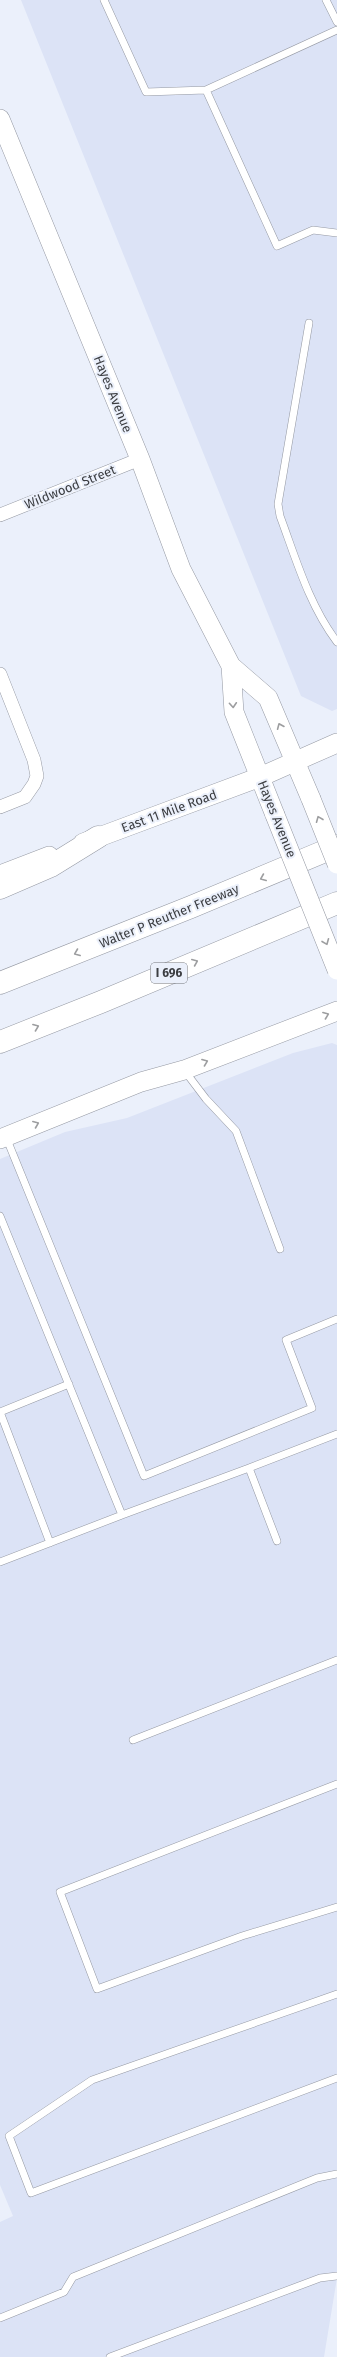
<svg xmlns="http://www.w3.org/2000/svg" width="337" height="2357" viewBox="0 0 337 2357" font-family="'Fira Sans',sans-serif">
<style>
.built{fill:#dce3f6}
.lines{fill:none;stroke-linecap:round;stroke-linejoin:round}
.lane-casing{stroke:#9599a3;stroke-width:8}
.street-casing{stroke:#9599a3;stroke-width:14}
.secondary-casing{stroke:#9599a3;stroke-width:20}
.highway-casing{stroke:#9599a3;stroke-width:23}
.lane{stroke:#fff;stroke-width:7}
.street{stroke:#fff;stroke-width:13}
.secondary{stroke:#fff;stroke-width:19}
.highway{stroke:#fff;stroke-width:22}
.secondary-bridge-casing{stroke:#9599a3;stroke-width:20;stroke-linecap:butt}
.secondary-bridge{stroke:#fff;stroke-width:19}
.oneway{stroke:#9d9ea0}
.labels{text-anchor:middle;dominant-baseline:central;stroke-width:4;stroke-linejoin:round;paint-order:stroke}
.shield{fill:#ebf0fb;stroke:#707379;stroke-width:1}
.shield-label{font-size:12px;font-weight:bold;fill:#3b3d41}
.street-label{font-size:13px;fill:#3b3d41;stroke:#ebf0fb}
</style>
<rect width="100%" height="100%" fill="#ebf0fb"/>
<path class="built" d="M21,0H337V709L332,711L301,696Z
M332,1043L337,1045V2278L324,2357H0V2222L13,2216L0,2185V1159L65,1132L127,1118L293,1053Z"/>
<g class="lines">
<defs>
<path id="lane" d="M104,0L146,92L206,90
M326,0L337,22
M337,30L206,90L277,246L313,230L337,233
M309,323L278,504L280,516C296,559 309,605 337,642
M184,1070L206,1099L236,1131L280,1249
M6,1137L144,1476L312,1408L286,1340L337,1319
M0,1216L122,1515L0,1562
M122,1515L249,1468
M277,1541L249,1468L337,1434
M50,1543L0,1412L69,1384
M133,1740L337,1660
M337,1784L60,1892L97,1989L242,1936L337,1907
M337,1994L92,2080L9,2136L31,2193L337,2078
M0,2318L64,2292L73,2277L317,2178L337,2174
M110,2357L320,2278L337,2276"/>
<path id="street" d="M0,515L140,459
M0,674L34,760L37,776L34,784L25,797L0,807"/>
<path id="secondary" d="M0,119L140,459L181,569L231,666L268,698L311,799
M231,666L234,712L275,815
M83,843L260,777L337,743
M0,875L49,856
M0,1139L141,1082L184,1070L337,1011"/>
<path id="highway" d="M0,888L51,866L98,837
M0,983L191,907L337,846
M0,1042L101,1002L337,903"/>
</defs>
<use href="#lane" class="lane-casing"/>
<use href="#street" class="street-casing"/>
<use href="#secondary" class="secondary-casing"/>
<use href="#highway" class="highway-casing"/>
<use href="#lane" class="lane"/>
<use href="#street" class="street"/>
<use href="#secondary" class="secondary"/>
<use href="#highway" class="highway"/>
<defs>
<path id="secondary-bridge" d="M311,799L337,864
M275,815L337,970"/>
</defs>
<use href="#secondary-bridge" class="secondary-bridge-casing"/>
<use href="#secondary-bridge" class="secondary-bridge"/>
</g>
<defs><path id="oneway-chevron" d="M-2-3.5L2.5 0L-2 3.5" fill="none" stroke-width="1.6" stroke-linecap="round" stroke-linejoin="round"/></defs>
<g class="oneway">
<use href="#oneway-chevron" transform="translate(233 705) rotate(86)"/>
<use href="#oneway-chevron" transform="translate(280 726) rotate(-113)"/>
<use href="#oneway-chevron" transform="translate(319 819) rotate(-112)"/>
<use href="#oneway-chevron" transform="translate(263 878) rotate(157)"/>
<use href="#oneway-chevron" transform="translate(326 942) rotate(68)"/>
<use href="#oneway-chevron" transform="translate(77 953) rotate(158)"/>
<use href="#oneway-chevron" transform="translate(195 962) rotate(-23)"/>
<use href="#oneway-chevron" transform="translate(326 1015) rotate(-21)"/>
<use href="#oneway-chevron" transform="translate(36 1027) rotate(-21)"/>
<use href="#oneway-chevron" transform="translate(205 1062) rotate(-21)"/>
<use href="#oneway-chevron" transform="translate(36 1124) rotate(-22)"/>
</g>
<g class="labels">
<rect class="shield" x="151" y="963" width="36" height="20" rx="3"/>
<g class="shield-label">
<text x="169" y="973">I 696</text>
</g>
<g class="street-label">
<text transform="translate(113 394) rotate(68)">Hayes Avenue</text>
<text transform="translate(70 487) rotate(-22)">Wildwood Street</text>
<text transform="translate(169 811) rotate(-20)">East 11 Mile Road</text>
<text transform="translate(277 819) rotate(68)">Hayes Avenue</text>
<text transform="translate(169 916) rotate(-22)">Walter P Reuther Freeway</text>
</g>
</g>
</svg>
